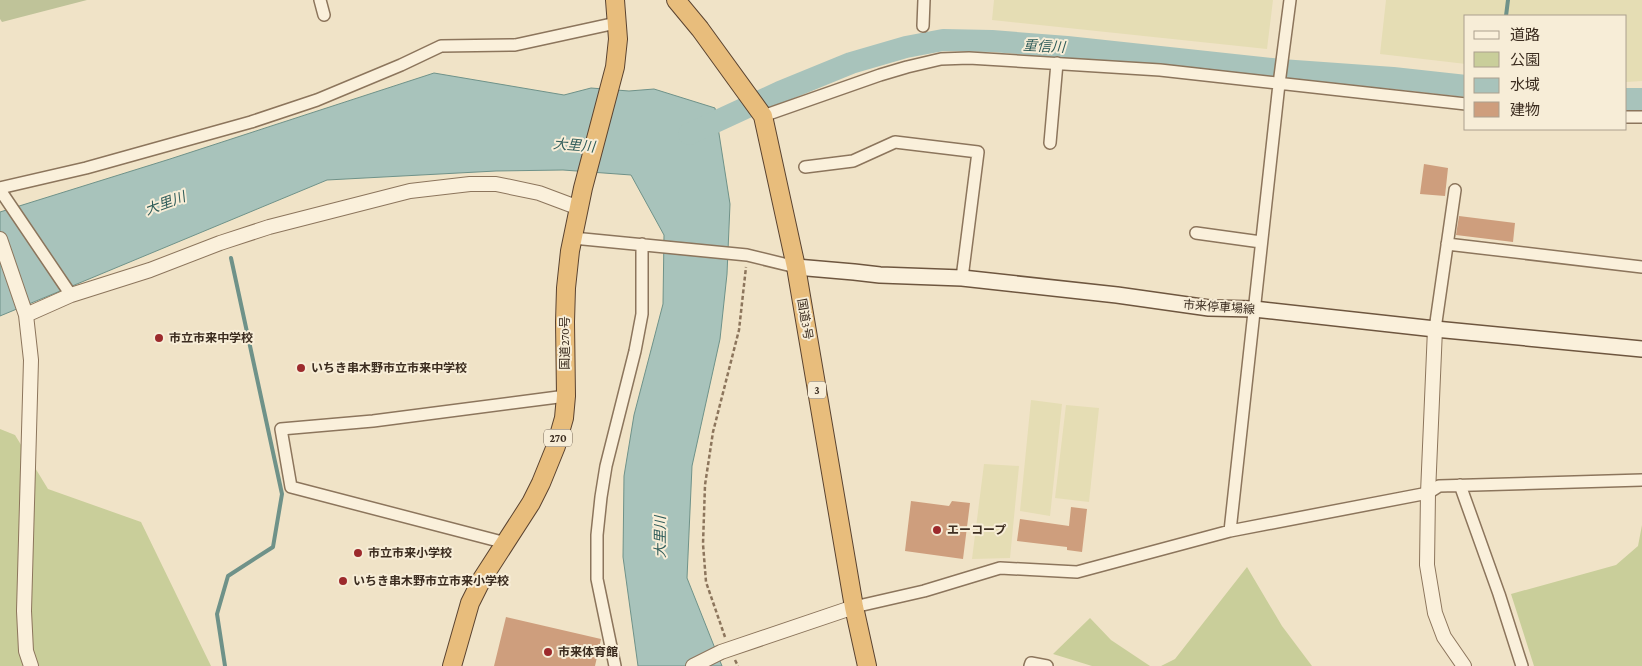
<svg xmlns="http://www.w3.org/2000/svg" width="1642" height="666" viewBox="0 0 1642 666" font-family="'Crimson Pro','Noto Sans JP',serif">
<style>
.farmland{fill:#e5ddb4}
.green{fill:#c9ce9a}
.cemetery{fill:#bfc399}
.water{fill:#a8c3bb;stroke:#6f9289}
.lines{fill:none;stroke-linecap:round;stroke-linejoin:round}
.stream{stroke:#6f9289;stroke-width:4}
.river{stroke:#a8c3bb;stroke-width:22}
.building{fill:#ce9e7d}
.minor-casing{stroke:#8c755c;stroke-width:14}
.tertiary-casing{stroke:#8c755c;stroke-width:16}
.secondary-casing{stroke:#6e563f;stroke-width:18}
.trunk-casing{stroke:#5a4330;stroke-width:20}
.path{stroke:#8c755c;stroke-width:2.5;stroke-dasharray:4 2.5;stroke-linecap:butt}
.minor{stroke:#faf0db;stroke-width:11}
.tertiary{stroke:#faf0db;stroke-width:14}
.secondary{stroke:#faf0db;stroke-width:15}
.trunk{stroke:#e8bd7c;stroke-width:18}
.poi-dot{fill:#9c2a2c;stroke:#f7edd7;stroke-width:2}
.labels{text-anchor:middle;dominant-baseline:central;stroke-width:4;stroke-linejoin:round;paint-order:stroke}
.shield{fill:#f7edd7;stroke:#746757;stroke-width:1}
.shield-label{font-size:11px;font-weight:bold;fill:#3c2d20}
.street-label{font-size:12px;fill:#3c2d20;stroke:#f7edd7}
.poi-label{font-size:12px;font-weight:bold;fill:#3c2d20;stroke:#f7edd7;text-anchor:start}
.water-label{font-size:14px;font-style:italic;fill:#2f5c59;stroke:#f7edd7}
</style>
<rect width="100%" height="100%" fill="#f0e3c7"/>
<path class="farmland" d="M994,0H1273L1267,49L992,20Z
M1386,0H1642V81L1626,82V16H1466V64L1380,54Z
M1031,400L1062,404L1050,516L1020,511Z
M1066,405L1099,408L1089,502L1055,498Z
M984,464L1019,466L1010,558L972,559Z"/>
<path class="green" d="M0,429L15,435L48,489L141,522L211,666H0Z
M1642,525V666H1534L1511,594L1616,565L1638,546Z
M1247,567L1282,626L1312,666H1161L1175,659Z
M1090,618L1111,640L1150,666H1092L1053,654Z"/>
<path class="cemetery" d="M0,0H87L2,22L0,19Z"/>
<path class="water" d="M434,73L564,95L591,88L629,91L654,89L715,108L730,204L727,274L720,339L692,466L687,578L722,666H638L623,557L624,476L634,415L663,304L664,235L631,175L563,170L496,171L327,180L0,316V212L170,159Z"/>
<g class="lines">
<path class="stream" d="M1506,16L1508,0
M225,666L217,614L228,576L273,547L282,494L231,258"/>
<path class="river" d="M1626,99H1642
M689,134L780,92L851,63L906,47L943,40L992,41L1067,47L1281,70L1393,78L1466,86"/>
</g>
<path class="building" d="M1424,164L1448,168L1445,196L1420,194Z
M1459,216L1515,223L1513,242L1456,235Z
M911,501L949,506L952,501L970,503L963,559L905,551Z
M1071,507L1087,509L1082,552L1067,550V547L1017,541L1020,519L1069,526Z
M506,617L601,639L595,666H494Z"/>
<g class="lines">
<defs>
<path id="minor" d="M320,0L324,15
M923,26L924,0
M763,116L880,75L907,67L941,59L969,58L1160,70L1466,104
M1626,117H1642
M1050,143L1057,63
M805,167L853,161L895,142L978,152L962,278
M0,188L86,168L251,122L317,100L401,65L441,46L515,45L616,23
M0,190L71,295
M1196,233L1261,242
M573,238L747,255L796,267
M1447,244L1642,267
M1435,329L1455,190
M1460,485L1499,594L1522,666
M1230,531L1279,84L1290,0
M506,543L291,487L281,429L373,421L566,396
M854,607L924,591L1000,568L1077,572L1230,531L1428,493L1439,486L1642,480
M615,666L597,579V535L601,497L606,466L635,351L642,314V244
M1030,666L1031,663L1047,666"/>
<path id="tertiary" d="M0,239L26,315L31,360L24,611L26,651L31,666
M26,315L71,295L150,270L220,243L269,227L410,191L470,184H496L539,193L579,208
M1435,329L1428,493L1427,565L1435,613L1444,637L1464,666
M693,666L721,652L854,607"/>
<path id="secondary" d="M796,267L854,272L880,275L962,278L1117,295L1209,308L1254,309L1435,329L1642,349"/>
<path id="trunk" d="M676,0L700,29L763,116L796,267L854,607L867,666
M452,666L470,603L482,579L531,503L541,483L556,446L564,418L566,396L565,322L566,288L570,251L583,188L615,67L618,39L615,0"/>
</defs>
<use href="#minor" class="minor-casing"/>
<use href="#tertiary" class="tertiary-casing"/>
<use href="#secondary" class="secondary-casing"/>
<use href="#trunk" class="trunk-casing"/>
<path class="path" d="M725,637L706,582L703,544L705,485L713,432L739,330L746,267
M735,660L738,666"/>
<use href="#minor" class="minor"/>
<use href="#tertiary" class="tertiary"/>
<use href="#secondary" class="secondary"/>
<use href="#trunk" class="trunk"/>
</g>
<g class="poi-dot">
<circle cx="159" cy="338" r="5"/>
<circle cx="301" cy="368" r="5"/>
<circle cx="937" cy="530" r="5"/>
<circle cx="358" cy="553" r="5"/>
<circle cx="343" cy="581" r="5"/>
<circle cx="548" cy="652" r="5"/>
</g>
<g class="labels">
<g class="shield">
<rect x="808" y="381.5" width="18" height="17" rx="4"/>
<rect x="544" y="429.5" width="28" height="17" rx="4"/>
</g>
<g class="shield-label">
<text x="817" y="390">3</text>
<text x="558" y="438">270</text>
</g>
<g class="street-label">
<text transform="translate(1219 307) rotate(4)">市来停車場線</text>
<text transform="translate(805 319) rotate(80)">国道3号</text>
<text transform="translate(565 343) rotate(-90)">国道270号</text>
</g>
<g class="poi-label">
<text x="169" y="338">市立市来中学校</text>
<text x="311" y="368">いちき串木野市立市来中学校</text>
<text x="947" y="530">エーコープ</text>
<text x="368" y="553">市立市来小学校</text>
<text x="353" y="581">いちき串木野市立市来小学校</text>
<text x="558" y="652">市来体育館</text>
</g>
<g class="water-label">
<text transform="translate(1044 46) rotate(3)">重信川</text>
<text transform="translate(574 145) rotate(5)">大里川</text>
<text transform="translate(165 203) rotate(-20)">大里川</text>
<text transform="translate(660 537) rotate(-90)">大里川</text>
</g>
</g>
<rect x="1464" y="15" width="162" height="115" fill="#f7edd7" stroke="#aca08e"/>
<rect x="1474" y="31" width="25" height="8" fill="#faf0db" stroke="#aca08e"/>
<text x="1510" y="40" font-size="15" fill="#3c2d20">道路</text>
<rect x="1474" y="52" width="25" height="15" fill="#c9ce9a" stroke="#aca08e"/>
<text x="1510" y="65" font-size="15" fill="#3c2d20">公園</text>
<rect x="1474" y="78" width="25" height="15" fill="#a8c3bb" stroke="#aca08e"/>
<text x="1510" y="90" font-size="15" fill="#3c2d20">水域</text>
<rect x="1474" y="102" width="25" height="15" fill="#ce9e7d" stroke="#aca08e"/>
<text x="1510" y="115" font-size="15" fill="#3c2d20">建物</text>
</svg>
